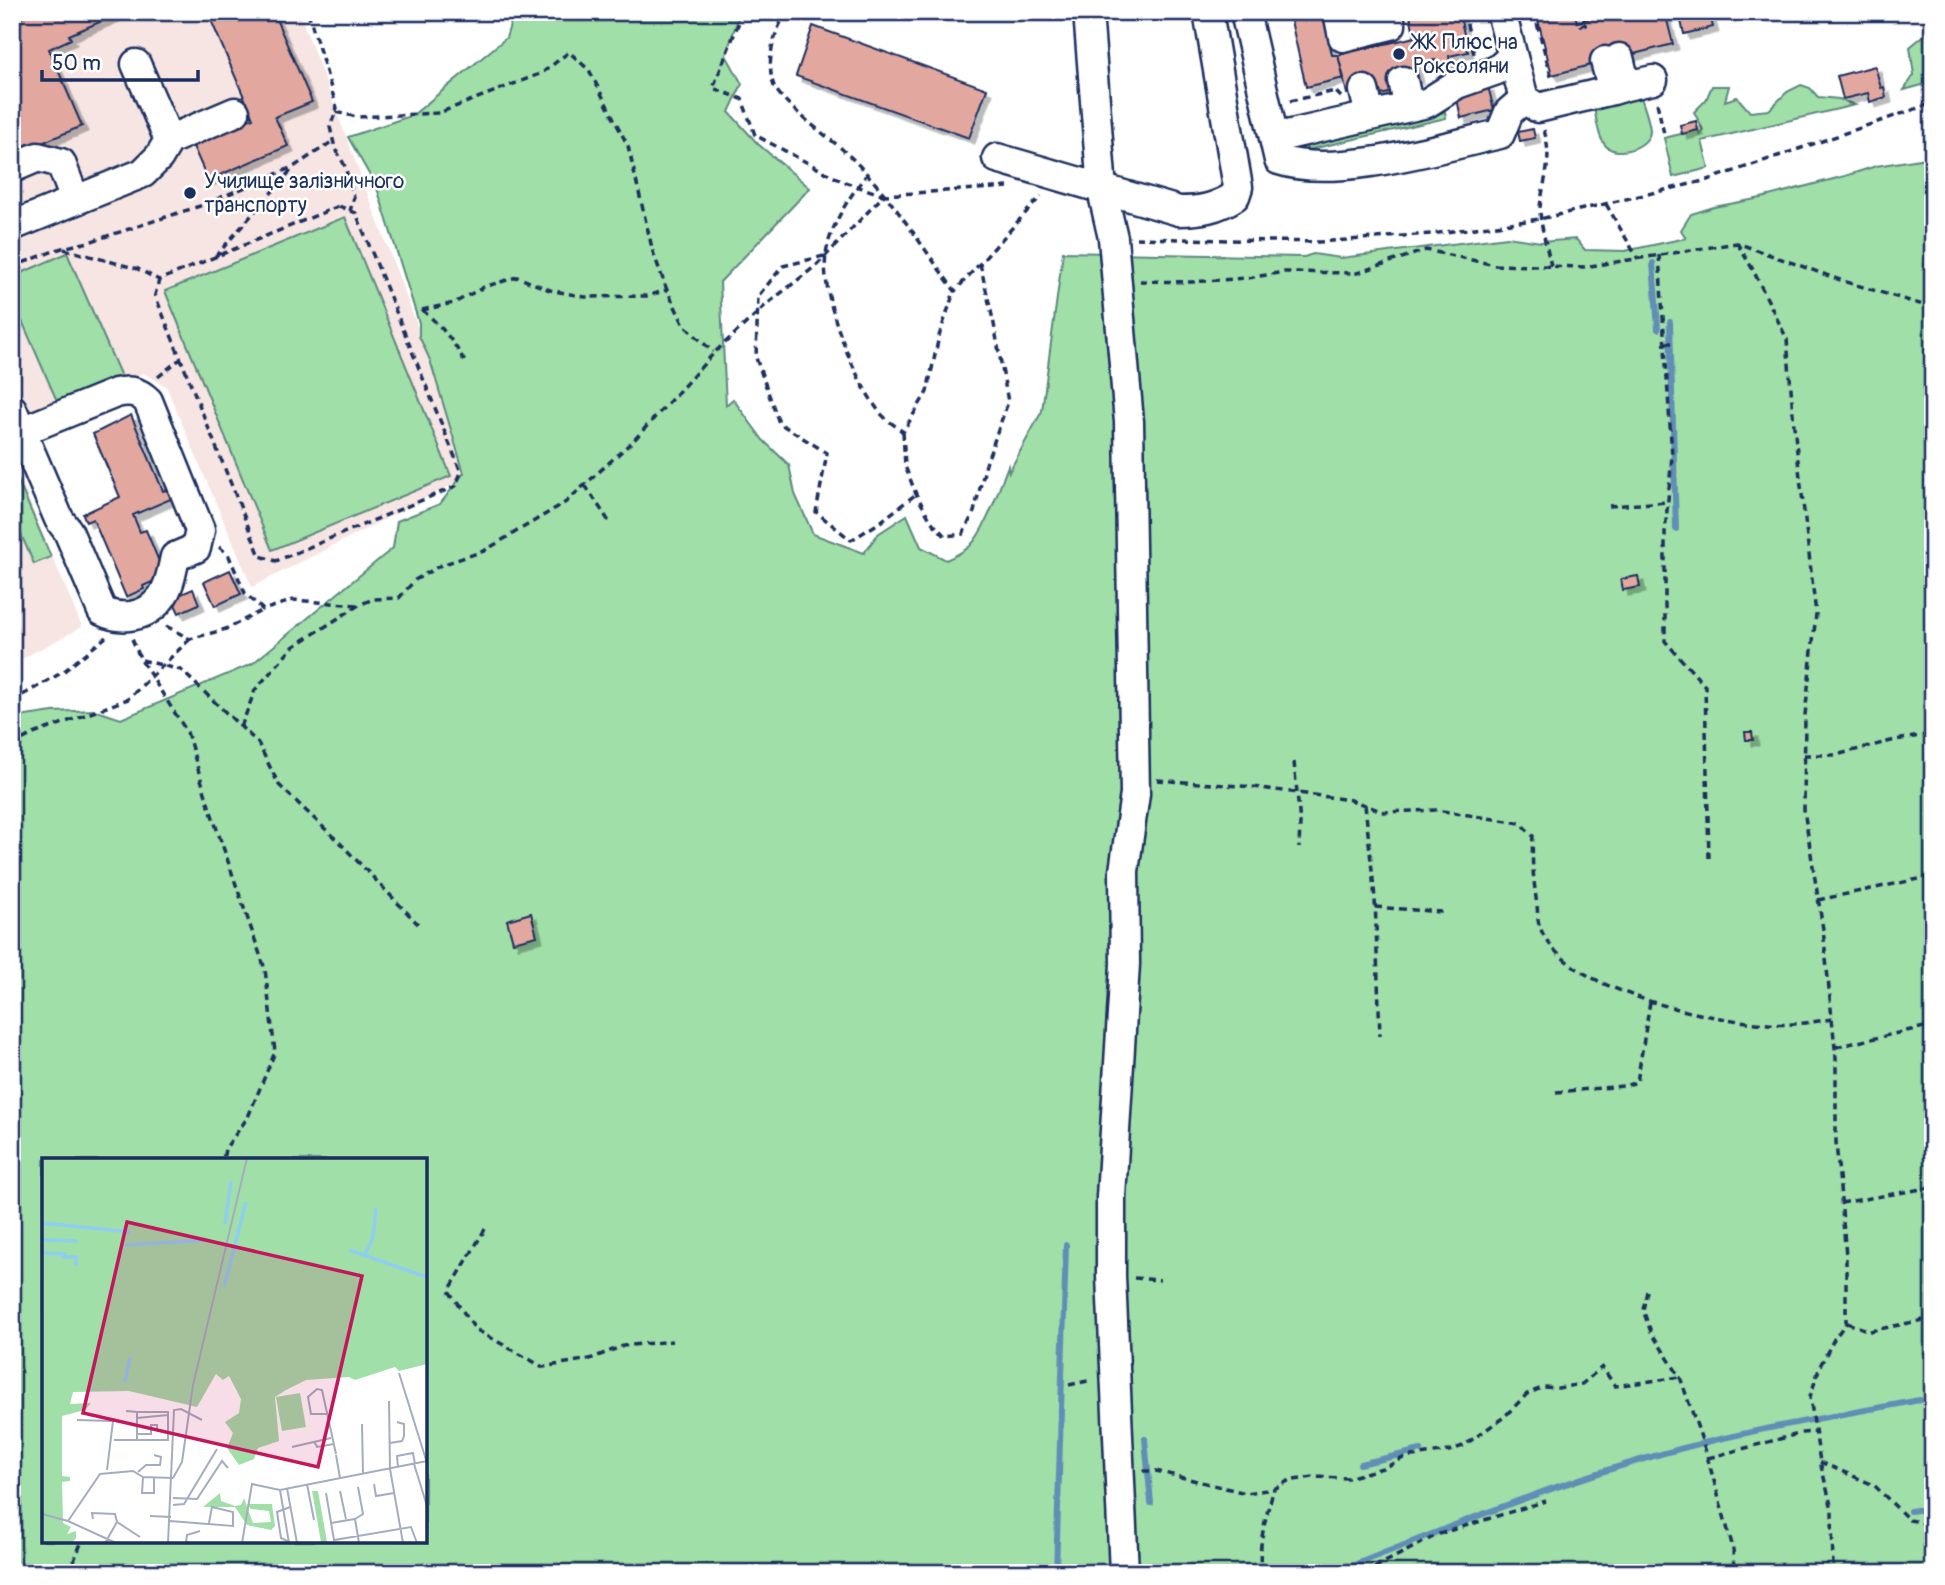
<svg xmlns="http://www.w3.org/2000/svg" width="1945" height="1585" viewBox="0 0 1945 1585" font-family="Pangolin,sans-serif">
<style>
.built{fill:#f6e5e2}
.green{fill:#a0dfa7;stroke:#5e8782;stroke-width:2;fill-rule:evenodd}
.lines{fill:none;stroke-linecap:round;stroke-linejoin:round}
.stream{stroke:#618eb6;stroke-width:6}
.building{fill:#e2a8a0;stroke:#1b2f5e;stroke-width:2;filter:url(#shadow)}
.minor-casing{stroke:#1b2f5e;stroke-width:33}
.path{stroke:#1b2f5e;stroke-width:3.5;stroke-dasharray:7 5;stroke-linecap:butt}
.minor{stroke:#fff;stroke-width:28}
.poi-dot{fill:#1b2f5e;stroke:#fff;stroke-width:2.5}
.labels{text-anchor:middle;dominant-baseline:central;stroke-width:5;stroke-linejoin:round;paint-order:stroke}
.poi-label{font-size:21px;fill:#1b2f5e;stroke:#fff;text-anchor:start}
.inset-river{fill:none;stroke:#8fcef0;stroke-width:3.5}
.inset-road{fill:none;stroke:#a4acbf;stroke-width:2}
.view{fill:#c2185b;fill-opacity:0.15;stroke:#c2185b;stroke-width:3.5}
.inset-edge{fill:none;stroke:#1b2f5e;stroke-width:3.5}
</style>
<defs>
<filter id="shadow"><feDropShadow dx="5.5" dy="5.5" stdDeviation="0" flood-color="#0004"/></filter>
</defs>
<rect width="100%" height="100%" fill="#fff"/>
<filter id="ink" filterUnits="userSpaceOnUse"><feTurbulence type="fractalNoise" baseFrequency=".0143" numOctaves="2"/><feDisplacementMap in="SourceGraphic" scale="14" xChannelSelector="R" yChannelSelector="G"/><feConvolveMatrix kernelMatrix="1 2 1 2 8 2 1 2 1" color-interpolation-filters="sRGB"/></filter>
<g filter="url(#ink)">
<path class="built" d="M12,12H299L473,474L252,587L166,386L143,373L29,422L12,384Z
M12,460L82,627L12,664Z"/>
<path class="green" d="M514,12H740L726,55L742,84L729,112L758,144L810,188L720,282L726,405L733,399L763,440L789,465L795,494L813,534L864,553L878,534L907,515L921,547L946,560C955,556 963,552 970,546C986,530 999,488 1008,466L1009,472L1042,411L1063,252L1304,257L1313,254L1341,258L1507,237L1541,242L1576,239L1585,250L1625,251L1686,238L1681,230L1691,214L1714,207L1761,198L1845,176L1876,166L1933,157V1573H12V718L53,712L94,710L121,719L252,664L393,548L397,521L440,504L464,473L430,360L419,336V323L377,188L348,137L413,115L506,38ZM44,1160H425V1541H44Z
M1933,28V82L1904,90L1914,75L1910,47Z
M1801,85L1810,88L1818,97L1839,99L1855,105L1702,141L1709,168L1673,177L1664,138L1698,130L1700,135L1703,130L1694,112L1706,100L1712,86H1729L1725,101L1737,97L1750,112L1769,110L1787,92Z
M1641,97C1644,107 1649,119 1650,130C1651,147 1617,158 1606,146C1598,138 1597,120 1594,109Z
M1445,112L1446,118L1307,150L1306,145Z
M345,217L451,476L272,550L165,291Z
M67,253L123,381L60,408L12,298V277Z
M12,467L51,557L34,564L12,514Z"/>
<g class="lines">
<path class="stream" d="M1653,263L1658,329
M1670,322L1676,529
M1145,1439L1151,1503
M1360,1464L1421,1450
M1910,1511L1933,1508
M1056,1573L1066,1245
M1334,1573C1433,1534 1532,1492 1634,1462C1727,1433 1824,1418 1920,1400"/>
</g>
<path class="building" d="M34,12H123L69,35L71,39L49,49L82,126L30,148L28,144L13,151L14,154L12,155V22Z
M229,12H273L312,102L275,117L288,146L208,180L192,144L253,118L211,20Z
M1289,12H1323L1332,55H1338L1344,78L1306,87Z
M1409,12H1459L1468,52L1449,56L1450,62L1436,65L1435,60L1415,64L1418,77L1392,83L1394,92L1375,96L1373,88L1347,94L1338,55L1415,37Z
M1536,12H1574L1577,22L1613,12H1665L1673,44L1552,75Z
M1679,12H1709L1713,27L1684,34Z
M813,26L987,89L969,138L796,76Z
M1875,66L1881,88L1884,87L1886,97L1870,102L1868,93L1843,99L1837,76Z
M1488,86L1494,110L1461,118L1456,94Z
M1696,121L1698,130L1682,134L1680,125Z
M1533,129L1535,138L1520,141L1518,132Z
M131,415L163,491L169,489L173,498L133,515L140,532L146,530L165,576L143,586L144,589L126,597L93,519L86,522L83,514L120,497L93,434Z
M230,570L241,594L215,606L204,582Z
M1638,576L1640,587L1623,590L1621,579Z
M193,589L199,604L179,613L172,598Z
M1745,732H1752L1753,740H1746Z
M531,913L537,936L513,942L507,920Z"/>
<g class="lines">
<defs>
<path id="minor" d="M1088,12L1102,190L1113,238L1129,422L1135,794L1124,871L1125,964L1111,1197V1276L1124,1573
M1245,12L1279,160C1336,179 1442,147 1500,134L1509,112L1524,99
M1338,12L1343,37L1391,25L1388,12
M1501,12L1524,99L1538,108L1613,90
M1605,61L1613,90L1626,86L1619,58
M136,64L169,140
M1403,81L1409,107
M1626,86L1653,80
M1364,90L1370,116
M1274,138L1427,103L1457,84L1497,70L1512,57
M997,158L1179,211C1200,211 1217,208 1235,196L1238,187L1208,12
M12,168L38,157L61,163L75,200
M12,226L143,173L159,157L169,140L235,112
M12,409L59,519L68,531L102,611C122,621 147,617 161,598C170,587 172,570 175,557L196,548L200,530L148,401C138,391 130,390 116,393L22,431"/>
</defs>
<use href="#minor" class="minor-casing"/>
<path class="path" d="M308,12L337,108L330,127L335,148L344,164L354,197L350,211
M743,12L713,88L742,99L755,135L842,181L883,195
M787,12C774,31 766,60 773,83C777,100 827,136 842,149C887,189 919,243 955,291L1041,196
M1464,12L1474,54
M1534,12L1552,80
M1583,12L1585,20
M1618,15L1625,13L1619,17
M1586,23L1580,27L1587,25
M1290,101L1335,91L1341,97
M1657,103L1665,138
M336,112L357,117L439,113L542,73L569,52L589,70L628,146L653,252L667,290L684,325L713,352
M1544,130C1553,162 1544,177 1540,207C1539,220 1548,252 1551,266
M868,173C850,195 830,226 826,254C820,296 853,376 878,410C884,419 895,425 903,432L927,392L939,336L954,292
M1606,204L1638,259
M339,206L356,213L461,472L456,486L276,561L260,556L155,295L159,280Z
M1136,238L1319,242L1431,234L1540,219L1708,180L1933,103
M1737,243L1752,268L1787,339L1794,426L1816,614L1805,715L1804,810L1823,929L1836,1058V1142L1846,1256V1323L1834,1339L1820,1366L1810,1397L1820,1462L1832,1509L1833,1573
M64,249L138,269L159,280
M1659,255L1672,456L1665,532V641L1705,686L1709,860
M824,256L783,266L758,296L756,358L779,423L827,453L816,512L851,540L879,523L916,494
M215,257L293,168
M12,267L62,248L89,242L203,205L295,166L333,141
M1140,281L1191,282L1248,278L1284,272L1357,273L1426,250L1495,265L1584,267L1737,243L1843,281L1933,308
M422,310L454,303L484,287L517,277L550,290L585,297L647,296L667,290
M422,310C442,326 454,342 466,364
M1665,343H1677
M158,377L180,359
M903,432L905,466L916,494L931,521L945,536L963,534L974,512L986,464L1008,402L994,324L980,264
M585,485L610,523
M1609,506L1668,502
M219,547L228,554L245,593L263,610L294,600L357,605
M166,626L190,639L226,629L263,610
M132,639L141,660L187,732L209,806L265,969L275,1052L248,1117L225,1149L223,1160
M142,660L181,670L258,743L279,785L340,843L418,924
M12,701L63,672L106,637
M241,727L255,690L293,647L359,605L373,599L399,598L415,580L441,565L484,551L566,502L635,439L714,353L767,304L817,265L884,195L1008,187
M12,745L31,735L128,699L190,639
M1804,755H1836L1895,740L1933,734
M1294,762L1300,823L1299,848
M1157,780L1253,787L1351,800L1384,812L1436,810L1520,823L1533,836C1531,860 1534,882 1537,906C1538,912 1537,921 1540,927C1563,991 1708,1020 1768,1024C1789,1026 1812,1022 1832,1019
M1365,805L1375,898L1380,1036
M1818,900L1933,876
M1375,907L1443,912
M1836,1047L1933,1025
M1556,1092L1624,1086L1637,1082L1650,1002
M1841,1203L1928,1188
M485,1229L449,1291L475,1329L543,1367L590,1359L623,1346L672,1341
M1134,1278L1160,1280
M1647,1291L1643,1310L1651,1332L1680,1377L1705,1449L1733,1548L1734,1573
M1847,1323L1870,1331L1933,1318
M1069,1385L1092,1380
M1708,1458L1802,1433L1816,1432
M1820,1462L1874,1485L1909,1520L1933,1524
M1143,1471H1156L1246,1493L1273,1489
M69,1573L82,1541
M1262,1573C1256,1550 1267,1511 1274,1489L1288,1481L1313,1477L1348,1478L1386,1467L1405,1457L1449,1451L1463,1446L1504,1417L1527,1394L1544,1387L1558,1388L1582,1384L1602,1367L1615,1386L1680,1377
M1364,1573L1439,1534L1546,1501"/>
<use href="#minor" class="minor"/>
</g>
</g>
<g class="poi-dot">
<circle cx="1399" cy="54" r="7"/>
<circle cx="190" cy="193" r="7"/>
</g>
<g class="labels">
<g class="poi-label">
<text x="1413" y="42">ЖК Плюс на<tspan x="1413" dy="24">Роксоляни</tspan></text>
<text x="204" y="181">Училище залізничного<tspan x="204" dy="24">транспорту</tspan></text>
</g>
</g>
<g transform="translate(42 1158)">
<rect width="385" height="385" fill="#fff"/>
<path d="M0,0H385V206L357,213L353,209L313,222L307,219L264,222L244,232L233,239L237,283L216,290L212,301L197,307L185,290L191,275L183,264L197,255L199,241L187,218L181,222L174,216L155,249L87,233L31,234L28,246L49,245L43,252L20,258V318L28,319V323L20,324L21,365L29,369L25,376L34,373V380L30,385H0ZM258,235L264,269L240,273L234,239ZM270,333H276L285,384H279ZM178,335L179,343L193,348L199,347L202,340L211,365L229,364L227,353L209,351L205,346H230L233,368L229,372L205,367L193,349H161Z" fill="#a0dfa7"/>
<path class="inset-river" d="M0,65L88,74M183,66L189,23M0,82L35,83M83,87L166,82M307,92L385,119M0,95L24,96M323,96L331,80L334,50M19,99H34V108M182,129L204,44M83,224L88,199"/>
<path class="inset-road" d="M357,215L385,305M347,243L348,311L361,385M84,253L95,254V282M95,254H126V282M285,256H269L266,239L275,231L280,232L294,296M95,260L126,257M35,262L71,263L65,312M320,266L321,316M95,276H109V267H115V272M72,282H127M272,283L275,289L292,286M348,285L360,283L362,278V266L355,264M250,289L289,280M294,297L298,320M372,306L385,348M356,309L355,298L371,295L373,306M96,314L104,307H118L119,299L112,297M101,319L100,335H112V320M131,320L140,304L151,227L205,0M265,326L272,362M332,326L334,338L352,335M245,330L255,385M238,332L247,385M298,333L304,361M284,335L292,382L369,369L375,385M131,340L155,341L180,303L186,310M131,347L142,346L175,291M0,356L26,363M108,358L129,359M51,361L50,355L73,356L75,364M313,361L321,356L316,329M128,363L191,368V354L170,349L167,365M289,365L313,361L317,385M247,384L239,380L235,354L248,349M63,385L75,364L98,379M74,385L26,363L58,316L91,313L101,319L131,320M126,385L132,252L139,251L160,262M148,385L144,384L145,377L158,373M200,385L210,326L238,332L385,303"/>
<path class="view" d="M85,64L320,118L276,309L41,255Z"/>
<rect width="385" height="385" class="inset-edge"/>
</g>
<rect width="1945" height="1585" fill="none" stroke="#fff" stroke-width="42"/>
<rect x="21" y="21" width="1903" height="1543" fill="none" stroke="#1b2f5e" stroke-width="2.5" filter="url(#ink)"/>
<path d="M42 70v10h156v-10" fill="none" stroke="#1b2f5e" stroke-width="3.5"/>
<text x="52" y="70" font-size="21" fill="#1b2f5e" stroke="#ffffff" stroke-width="5" paint-order="stroke">50 m</text>
</svg>
